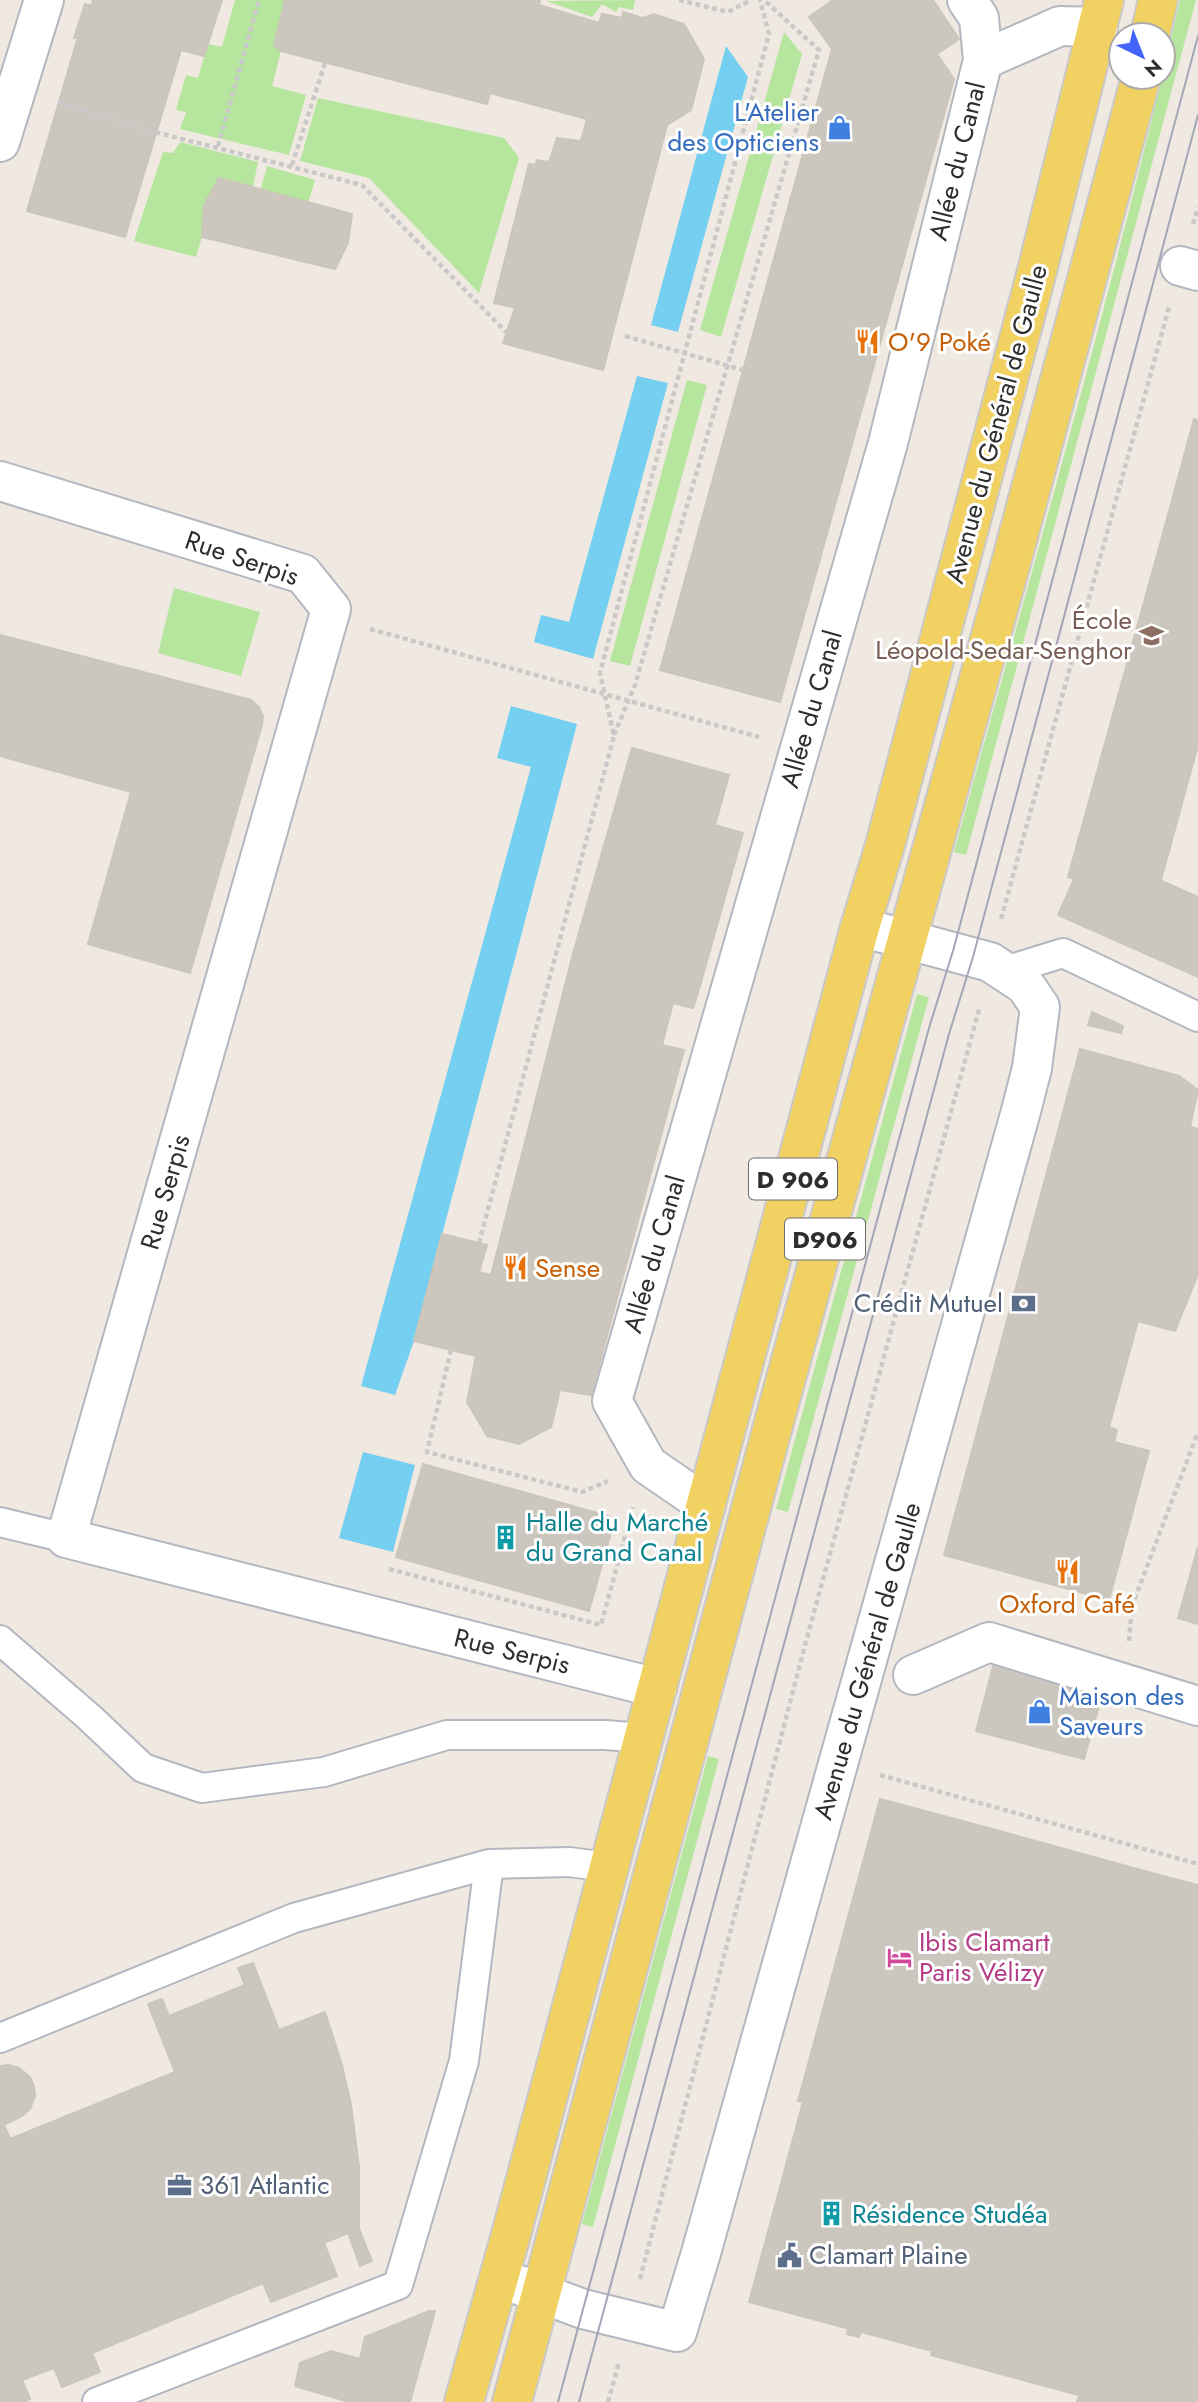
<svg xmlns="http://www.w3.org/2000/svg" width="1198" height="2402" viewBox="0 0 1198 2402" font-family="Jost,sans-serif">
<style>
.green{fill:#b6e59e}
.water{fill:#75cff0}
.building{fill:#cbc7bf;stroke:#cbc5ba;stroke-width:2}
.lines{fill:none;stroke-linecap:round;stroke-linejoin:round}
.lane-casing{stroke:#b4b7c1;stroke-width:32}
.street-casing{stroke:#b4b7c1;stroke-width:42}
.primary-casing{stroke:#c9c9c9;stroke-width:42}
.path{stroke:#c9c9c9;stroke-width:4.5;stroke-dasharray:5 3.5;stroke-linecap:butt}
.lane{stroke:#fff;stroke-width:28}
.street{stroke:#fff;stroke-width:38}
.primary{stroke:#f2d163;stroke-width:38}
.tram{stroke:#a3a6b8;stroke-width:2}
.labels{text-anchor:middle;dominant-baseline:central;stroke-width:6;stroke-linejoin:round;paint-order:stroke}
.shield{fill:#fff;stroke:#6d6d6d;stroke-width:2}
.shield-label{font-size:24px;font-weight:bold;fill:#2e2e2e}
.shop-label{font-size:26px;fill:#366cbe;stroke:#fff;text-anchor:end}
.street-label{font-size:26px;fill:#2e2e2e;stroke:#fff}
.food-label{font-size:26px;fill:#c56008;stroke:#fff;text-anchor:start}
.education-label{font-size:26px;fill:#785e54;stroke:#fff;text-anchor:end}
.service-label{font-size:26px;fill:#4e5e75;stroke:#fff;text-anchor:start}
.culture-label{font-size:26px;fill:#0d838f;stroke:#fff;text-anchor:start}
.hotel-label{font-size:26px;fill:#b23c85;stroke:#fff;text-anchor:start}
</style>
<rect width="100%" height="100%" fill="#efe9e1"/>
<path class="green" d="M235,0H288L274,45L281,51L272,86L306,95L289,155L180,129L186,112L176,110L186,75L198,78L208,44L222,47Z
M635,0L633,10L619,7L616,12L602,4L592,17L546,1Z
M1180,0H1196L966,855L954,852C1032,569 1115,286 1180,0Z
M784,32L802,54L721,337L700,330Z
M318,98L504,138L519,158L479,293L369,178L300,161Z
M180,142L258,162L253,187L219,178L204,205L202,237L196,257L134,241L163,152L173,153Z
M267,166L315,180L308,203L261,189Z
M687,380L707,385L630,666L610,661Z
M174,588L260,612L241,676L158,653Z
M917,994L929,997L788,1512L776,1509Z
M708,1756L719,1759L593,2227L582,2224Z"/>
<path class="water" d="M726,46L748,77L678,332L651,325Z
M637,376L668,383L593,659L534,642L541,615L569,622Z
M511,706L577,724L414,1341L395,1395L361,1386L531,767L497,758Z
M363,1452L415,1465L393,1552L339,1538Z"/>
<path class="building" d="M93,0H222L204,56L181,50L125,237L27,211L78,37L74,38L85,4L91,6Z
M285,0H540L539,5L599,23L602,14L622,18L623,12L643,18L654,14L684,24L704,59L691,110L667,125L603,370L503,343L515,308L494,303L529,164L535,165L537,160L549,162L557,138L581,141L587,119L490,93L487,104L281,51L274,45Z
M833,0H933L959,39L937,54L954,79L780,702L660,670L832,49L809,17Z
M219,178L352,214L348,243L335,269L202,237L204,205Z
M1194,419L1198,421V553L1162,537Z
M1162,537L1198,553V745L1161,880L1088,848L1074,879L1068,877Z
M0,635L251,700L259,707L263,716L262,725L190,973L88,944L131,792L0,756Z
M632,748L729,775L715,825L743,833L700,986L574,950Z
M1088,848L1198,897V977L1058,915Z
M574,950L700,986L693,1008L673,1003L662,1045L684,1050L591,1395L560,1390L551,1427L519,1444L487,1436L467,1402L476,1356L414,1341L442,1234L487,1245L479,1272L491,1275Z
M1092,1012L1123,1026L1121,1033L1088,1025Z
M1080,1049L1179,1076L1198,1090L1190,1127L1198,1129V1274L1175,1331L1138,1321L1109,1427L1117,1430L1114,1442L1149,1451L1109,1600L944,1555Z
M423,1464L615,1518L589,1611L396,1557Z
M1198,1547V1624L1178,1618Z
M994,1663L1103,1692L1084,1759L976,1731Z
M880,1799L996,1830L919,2114L803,2083Z
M996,1830L1159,1875L1130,1980L1198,1999V2112L1186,2158L1198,2161V2325L1177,2402H1104L931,2355L962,2243L889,2224Z
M1159,1875L1198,1885V1999L1130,1980Z
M253,1963L279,2030L325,2012L342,2065L351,2105L359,2167V2229L372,2261L360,2266L348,2233L324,2243L337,2276L271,2302L263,2283L92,2353L100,2372L62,2387L54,2368L22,2380L30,2399L24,2402H0V2066L9,2065L19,2068L30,2077L34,2086L35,2096L30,2109L22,2116L4,2125L10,2139L175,2072L148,2004L162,1999L169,2016L245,1985L238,1968Z
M803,2083L919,2114L889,2224L962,2243L932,2351L749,2302L803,2102L798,2101Z
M1198,2112V2161L1186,2158Z
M429,2311H435L410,2402H349L295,2386L300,2363L331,2351L360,2359L365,2337Z
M1198,2325V2402H1177Z
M848,2329L861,2332L859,2337L847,2334Z
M1079,2395L1104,2402H1077Z"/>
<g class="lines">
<defs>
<path id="lane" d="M1005,971L1063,953L1198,1017
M0,1522L66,1538
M0,1640L89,1717L143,1768L202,1788L324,1772L447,1735H605L643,1738
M0,2038L294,1918L489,1864L569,1862L608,1867
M97,2402L398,2285L464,2061L489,1864"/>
<path id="street" d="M967,0L979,18L983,60
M0,142L44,0
M1180,266L1198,271
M0,481L303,574L331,609L66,1538L657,1688
M706,1505L648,1465L612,1401L888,443L983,60L1060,26L1098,27
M913,1675L989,1642L1198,1706
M500,2278L583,2309L677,2332L701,2253L1021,1111L1032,1068L1040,1007L1025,985L990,962L860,927"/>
<path id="primary" d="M1150,35L1158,0
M464,2402L512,2231L860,927L884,849L1037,271L1104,0
M512,2402L777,1411L1012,559L1141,77"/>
</defs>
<use href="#lane" class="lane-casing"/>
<use href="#street" class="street-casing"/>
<use href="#primary" class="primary-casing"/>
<path class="path" d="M679,0L728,12L751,0
M58,102L151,131L362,185L507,333
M218,146L259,0
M292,165L325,63
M1193,224L1198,207
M625,336L743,370
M370,629L759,737
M614,735L635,685L819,50L764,0
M1001,919L1169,307
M479,1243L614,736L600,673L769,34L760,0
M451,1350L427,1452L582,1492L608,1481
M389,1569L601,1625L633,1507
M1129,1641L1132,1606L1198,1432
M880,1775L1198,1864
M640,2279L805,1645L980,1006
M608,2402L619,2362"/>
<use href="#lane" class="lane"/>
<use href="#street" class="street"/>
<use href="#primary" class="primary"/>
<path class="tram" d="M558,2402L929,1028L953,951L1198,36
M579,2402L949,1034L973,957L1198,115"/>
</g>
<defs>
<symbol id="shop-bare" viewBox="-9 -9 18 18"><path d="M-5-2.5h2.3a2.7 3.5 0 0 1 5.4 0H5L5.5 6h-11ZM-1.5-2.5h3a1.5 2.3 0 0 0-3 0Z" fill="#3f7fe0" stroke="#fff" stroke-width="2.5" paint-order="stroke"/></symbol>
<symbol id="restaurant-bare" viewBox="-9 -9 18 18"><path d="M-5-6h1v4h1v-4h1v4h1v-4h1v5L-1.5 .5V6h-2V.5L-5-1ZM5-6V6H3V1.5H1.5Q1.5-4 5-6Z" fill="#e8710a" stroke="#fff" stroke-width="2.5" paint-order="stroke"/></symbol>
<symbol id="school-bare" viewBox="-9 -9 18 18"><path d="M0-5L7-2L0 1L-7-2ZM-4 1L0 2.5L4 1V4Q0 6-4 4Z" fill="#8d6e63" stroke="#fff" stroke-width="2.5" paint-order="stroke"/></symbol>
<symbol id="bank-bare" viewBox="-9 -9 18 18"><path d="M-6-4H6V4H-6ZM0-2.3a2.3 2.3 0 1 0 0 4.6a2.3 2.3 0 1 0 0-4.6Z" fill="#5c6f8a" stroke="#fff" stroke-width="2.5" paint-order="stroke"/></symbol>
<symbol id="building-bare" viewBox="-9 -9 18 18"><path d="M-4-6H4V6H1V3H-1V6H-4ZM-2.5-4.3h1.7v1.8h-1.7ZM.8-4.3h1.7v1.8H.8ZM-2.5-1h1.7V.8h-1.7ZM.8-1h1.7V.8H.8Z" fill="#0f9aa8" stroke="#fff" stroke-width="2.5" paint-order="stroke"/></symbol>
<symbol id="hotel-bare" viewBox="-9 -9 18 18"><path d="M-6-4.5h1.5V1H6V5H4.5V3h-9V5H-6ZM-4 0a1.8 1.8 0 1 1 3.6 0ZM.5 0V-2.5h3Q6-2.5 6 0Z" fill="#d1479c" stroke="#fff" stroke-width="2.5" paint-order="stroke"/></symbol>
<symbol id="office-bare" viewBox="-9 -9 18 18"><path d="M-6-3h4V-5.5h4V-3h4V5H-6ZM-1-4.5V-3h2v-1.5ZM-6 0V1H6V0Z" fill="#5c6f8a" stroke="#fff" stroke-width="2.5" paint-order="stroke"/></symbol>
<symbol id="civic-bare" viewBox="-9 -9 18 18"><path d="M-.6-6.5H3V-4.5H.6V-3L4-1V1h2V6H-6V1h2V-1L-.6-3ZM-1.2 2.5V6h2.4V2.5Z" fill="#5c6f8a" stroke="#fff" stroke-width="2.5" paint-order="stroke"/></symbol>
</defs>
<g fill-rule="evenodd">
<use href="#shop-bare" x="822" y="110" width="35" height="35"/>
<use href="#restaurant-bare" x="850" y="324" width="35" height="35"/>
<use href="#school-bare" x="1134" y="618" width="35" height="35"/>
<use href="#restaurant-bare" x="498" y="1250" width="35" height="35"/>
<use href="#bank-bare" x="1006" y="1286" width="35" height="35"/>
<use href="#building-bare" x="488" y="1520" width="35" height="35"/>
<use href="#restaurant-bare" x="1050" y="1554" width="35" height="35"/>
<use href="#shop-bare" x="1022" y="1694" width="35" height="35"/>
<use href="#hotel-bare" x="882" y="1940" width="35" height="35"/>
<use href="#office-bare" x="162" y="2168" width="35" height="35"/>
<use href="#building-bare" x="814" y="2196" width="35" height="35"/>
<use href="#civic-bare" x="772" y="2238" width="35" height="35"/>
</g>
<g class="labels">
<g class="shield">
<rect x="749" y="1158.5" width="88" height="41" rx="5"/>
<rect x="785" y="1218.5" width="80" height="41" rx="5"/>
</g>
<g class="shield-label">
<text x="793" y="1179">D 906</text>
<text x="825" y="1239">D906</text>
</g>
<g class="shop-label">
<text x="819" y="112">L'Atelier<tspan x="819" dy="30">des Opticiens</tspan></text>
<text x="1059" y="1696" text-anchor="start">Maison des<tspan x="1059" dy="30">Saveurs</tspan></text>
</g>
<g class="street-label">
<text transform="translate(957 161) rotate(-76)">Allée du Canal</text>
<text transform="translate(996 424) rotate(-75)">Avenue du Général de Gaulle</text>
<text transform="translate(242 558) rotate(19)">Rue Serpis</text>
<text transform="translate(811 709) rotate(-74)">Allée du Canal</text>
<text transform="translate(165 1192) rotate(-74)">Rue Serpis</text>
<text transform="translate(654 1254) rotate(-74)">Allée du Canal</text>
<text transform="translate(512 1651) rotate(14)">Rue Serpis</text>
<text transform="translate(867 1661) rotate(-74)">Avenue du Général de Gaulle</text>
</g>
<g class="food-label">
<text x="888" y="342">O'9 Poké</text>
<text x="535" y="1268">Sense</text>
<text x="1067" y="1604" text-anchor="middle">Oxford Café</text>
</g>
<g class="education-label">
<text x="1132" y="620">École<tspan x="1132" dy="30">Léopold-Sedar-Senghor</tspan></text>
</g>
<g class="service-label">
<text x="1003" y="1303" text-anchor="end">Crédit Mutuel</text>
<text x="200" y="2185">361 Atlantic</text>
<text x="809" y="2255">Clamart Plaine</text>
</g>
<g class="culture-label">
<text x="526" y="1522">Halle du Marché<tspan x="526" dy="30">du Grand Canal</tspan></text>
<text x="852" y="2214">Résidence Studéa</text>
</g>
<g class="hotel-label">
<text x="919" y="1942">Ibis Clamart<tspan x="919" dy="30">Paris Vélizy</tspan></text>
</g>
</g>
<g transform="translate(1142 56) rotate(137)"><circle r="33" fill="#ffffff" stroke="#ababab" stroke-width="2"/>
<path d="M0-5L12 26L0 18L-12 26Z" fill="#4264fb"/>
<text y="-10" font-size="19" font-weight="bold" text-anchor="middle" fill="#2e2e2e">N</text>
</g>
</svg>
